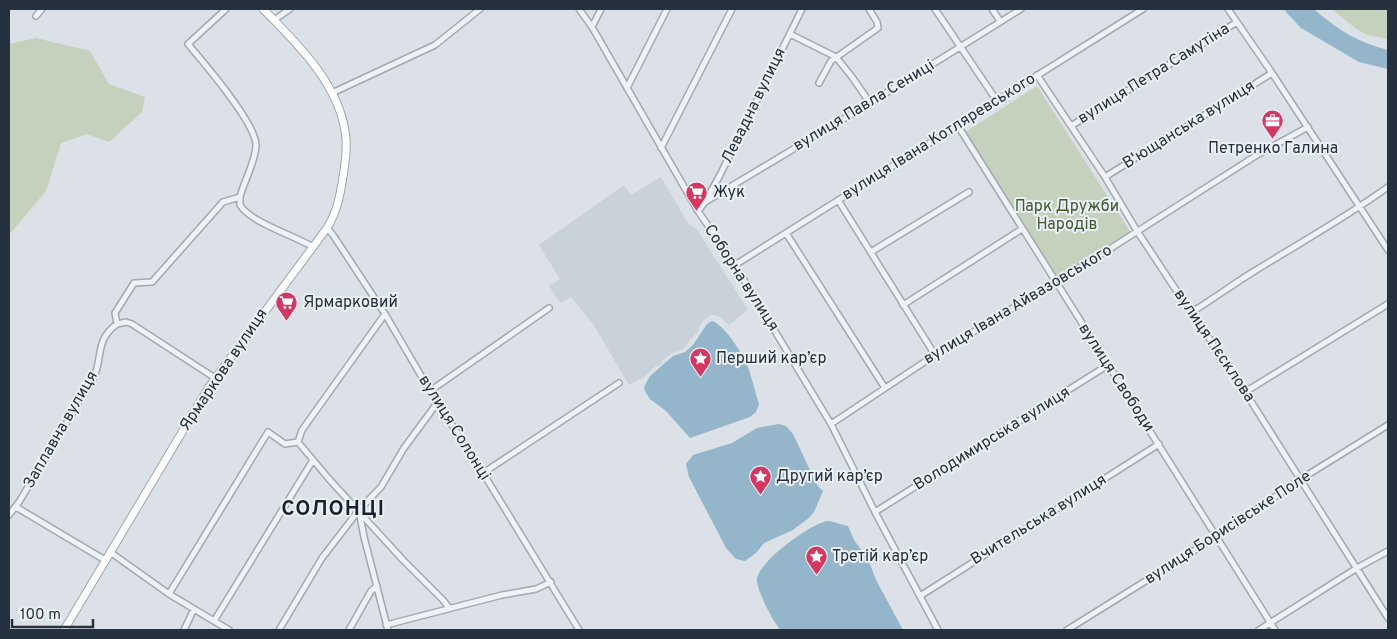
<svg xmlns="http://www.w3.org/2000/svg" width="1397" height="639" viewBox="0 0 1397 639" font-family="Overpass,sans-serif">
<style>
.built{fill:#c9d1d9}
.green{fill:#c4d1bc}
.water{fill:#94b5ca}
.lines{fill:none;stroke-linecap:round;stroke-linejoin:round}
.minor-casing{stroke:#a1a9b1;stroke-width:8}
.major-casing{stroke:#9aa7b3;stroke-width:9}
.minor{stroke:#eef1f5;stroke-width:5}
.major{stroke:#fff;stroke-width:7}
.labels{text-anchor:middle;dominant-baseline:central;stroke-width:4;stroke-linejoin:round;paint-order:stroke}
.street-label{font-size:16px;fill:#25313e;stroke:#ebf0f5}
.poi-label{font-size:16px;fill:#25313e;stroke:#ebf0f5;text-anchor:start}
.park-label{font-size:16px;fill:#3e5a31;stroke:#ebf0f5}
.district-label{font-size:21px;font-weight:bold;letter-spacing:1px;fill:#17222e;stroke:#ebf0f5}
</style>
<rect width="100%" height="100%" fill="#dbe1e7"/>
<path class="built" d="M661,177L689,225L696,228L748,310L729,325L720,317L715,315H710L702,322L697,333L689,340L688,344L682,350L672,353L662,361L661,365L656,366L643,378L629,385L593,324L571,297L560,303L549,286L560,279L539,245L624,185L631,195Z"/>
<path class="green" d="M1332,9H1388V39L1367,35L1355,28Z
M36,38L90,51L109,84L145,97L142,112L109,142L87,134L61,143L46,191L9,235V44Z
M1037,86L1131,233L1056,280L962,134Z"/>
<path class="water" d="M1286,9H1314C1336,29 1359,43 1388,50V69L1359,62L1301,28L1285,11Z
M712,321C725,325 745,357 749,370C753,381 755,393 759,404L756,412L750,417L690,438L666,411L650,399L645,391L644,387L650,376L673,356L685,352L693,345L707,324Z
M779,424L786,426L793,434L817,485L823,491L814,512L810,517L793,530L764,543L756,553L745,561L736,559L726,548L689,477L686,464L693,455L732,443L757,428Z
M828,521C836,522 841,525 848,526L854,540L868,559L876,580L903,630H781C774,624 755,587 757,578C761,560 811,523 828,521Z"/>
<g class="lines">
<defs>
<path id="minor" d="M579,9L592,27L698,211L735,265L831,424L875,512L938,630
M935,9L997,101
M992,9L1000,21
M1228,9L1272,73L1388,250
M36,16L42,9
M274,20L290,9
M592,27L601,9
M790,34L836,57L852,77L870,103
M1037,75L1105,177L1137,231L1180,296L1200,322L1219,356L1235,376L1388,618
M819,83L831,61L878,28L877,22L869,9
M627,88L667,9
M332,93L435,45L480,9
M958,126L1275,630
M1071,126L1237,22
M661,148L732,9
M1105,177L1272,73
M240,197V205C251,223 294,235 313,247
M838,200L935,355
M705,202L870,103L1021,9
M698,211L705,202L720,175L802,9
M327,228L333,235L385,314L430,391L483,473L579,630
M786,233L885,388
M871,252L969,192
M735,265L1143,9
M903,305L1022,229
M1192,312C1213,299 1232,285 1253,272C1298,244 1345,218 1388,187
M117,324L126,322L132,324L215,378
M430,391L549,308
M1245,392L1388,304
M831,424L935,355L1094,259L1257,155L1308,127
M298,442L329,479L403,560L443,600L449,608
M483,473L619,383
M16,507L105,560
M359,511L364,537L388,630
M875,512L1108,365
M9,515L19,502L94,377C103,356 95,340 117,324L115,313L134,283L152,282L223,202L240,197C244,181 255,163 256,146C257,124 203,62 188,44L226,9
M110,552L169,594L229,630
M169,594L268,432L285,444L298,442L302,430L385,314
M920,596L1159,444
M214,621L313,460
M386,625L502,595L536,589L551,582
M184,630L194,609
M279,630L322,558L359,510L381,487L404,448L438,402
M349,630L371,591L377,586
M1067,630L1216,537L1301,479L1388,425
M1259,630L1357,568L1388,551"/>
<path id="major" d="M64,630L209,387L327,228C337,212 340,196 343,177C345,165 347,152 346,139C342,87 298,44 263,9"/>
</defs>
<use href="#minor" class="minor-casing"/>
<use href="#major" class="major-casing"/>
<use href="#minor" class="minor"/>
<use href="#major" class="major"/>
</g>
<defs>
<symbol id="office-pin" viewBox="-11 -11 22 30"><path d="M0 17L-7.5 6A9.5 9.5 0 1 1 7.5 6Z" fill="#d53763" stroke="#ebf0f5"/><path d="M-6-3h4V-5.5h4V-3h4V5H-6ZM-1-4.5V-3h2v-1.5ZM-6 0V1H6V0Z" fill="#fff"/></symbol>
<symbol id="supermarket-pin" viewBox="-11 -11 22 30"><path d="M0 17L-7.5 6A9.5 9.5 0 1 1 7.5 6Z" fill="#d53763" stroke="#ebf0f5"/><path d="M-6-5.5h2.5l.6 2H6L4.5 2H-2.5L-4.4-4H-6ZM-1.5 3.2a1.3 1.3 0 1 0 .1 0ZM3 3.2a1.3 1.3 0 1 0 .1 0Z" fill="#fff"/></symbol>
<symbol id="sight-pin" viewBox="-11 -11 22 30"><path d="M0 17L-7.5 6A9.5 9.5 0 1 1 7.5 6Z" fill="#d53763" stroke="#ebf0f5"/><path d="M0-6L1.8-2.2L6-1.7L2.9 1.2L3.7 5.4L0 3.3L-3.7 5.4L-2.9 1.2L-6-1.7L-1.8-2.2Z" fill="#fff"/></symbol>
</defs>
<g fill-rule="evenodd">
<use href="#office-pin" x="1260" y="108" width="25" height="34"/>
<use href="#supermarket-pin" x="684" y="180" width="25" height="34"/>
<use href="#supermarket-pin" x="274" y="290" width="25" height="34"/>
<use href="#sight-pin" x="688" y="346" width="25" height="34"/>
<use href="#sight-pin" x="748" y="464" width="25" height="34"/>
<use href="#sight-pin" x="804" y="544" width="25" height="34"/>
</g>
<g class="labels">
<g class="street-label">
<text transform="translate(1154 74) rotate(-32)">вулиця Петра Самутіна</text>
<text transform="translate(754 106) rotate(-64)">Левадна вулиця</text>
<text transform="translate(864 106) rotate(-31)">вулиця Павла Сениці</text>
<text transform="translate(1189 125) rotate(-32)">В'ющанська вулиця</text>
<text transform="translate(939 137) rotate(-32)">вулиця Івана Котляревського</text>
<text transform="translate(741 278) rotate(57)">Соборна вулиця</text>
<text transform="translate(1018 305) rotate(-31)">вулиця Івана Айвазовського</text>
<text transform="translate(1214 346) rotate(56)">вулиця Пєсклова</text>
<text transform="translate(224 370) rotate(-56)">Ярмаркова вулиця</text>
<text transform="translate(1116 378) rotate(57)">вулиця Свободи</text>
<text transform="translate(454 428) rotate(58)">вулиця Солонці</text>
<text transform="translate(61 430) rotate(-60)">Заплавна вулиця</text>
<text transform="translate(992 439) rotate(-32)">Володимирська вулиця</text>
<text transform="translate(1039 520) rotate(-32)">Вчительська вулиця</text>
<text transform="translate(1228 528) rotate(-33)">вулиця Борисівське Поле</text>
</g>
<g class="poi-label">
<text x="1273" y="149" text-anchor="middle">Петренко Галина</text>
<text x="713" y="193">Жук</text>
<text x="303" y="303">Ярмарковий</text>
<text x="716" y="359">Перший кар’єр</text>
<text x="776" y="477">Другий кар’єр</text>
<text x="832" y="557">Третій кар’єр</text>
</g>
<g class="park-label">
<text x="1067" y="207">Парк Дружби<tspan x="1067" dy="18">Народів</tspan></text>
</g>
<g class="district-label">
<text x="333" y="509">СОЛОНЦІ</text>
</g>
</g>
<rect width="1397" height="639" fill="none" stroke="#25313e" stroke-width="20"/>
<path d="M12 619v8h81v-8" fill="none" stroke="#25313e" stroke-width="2.5"/>
<text x="20" y="619" font-size="15" fill="#25313e" stroke="#ebf0f5" stroke-width="4" paint-order="stroke">100 m</text>
</svg>
